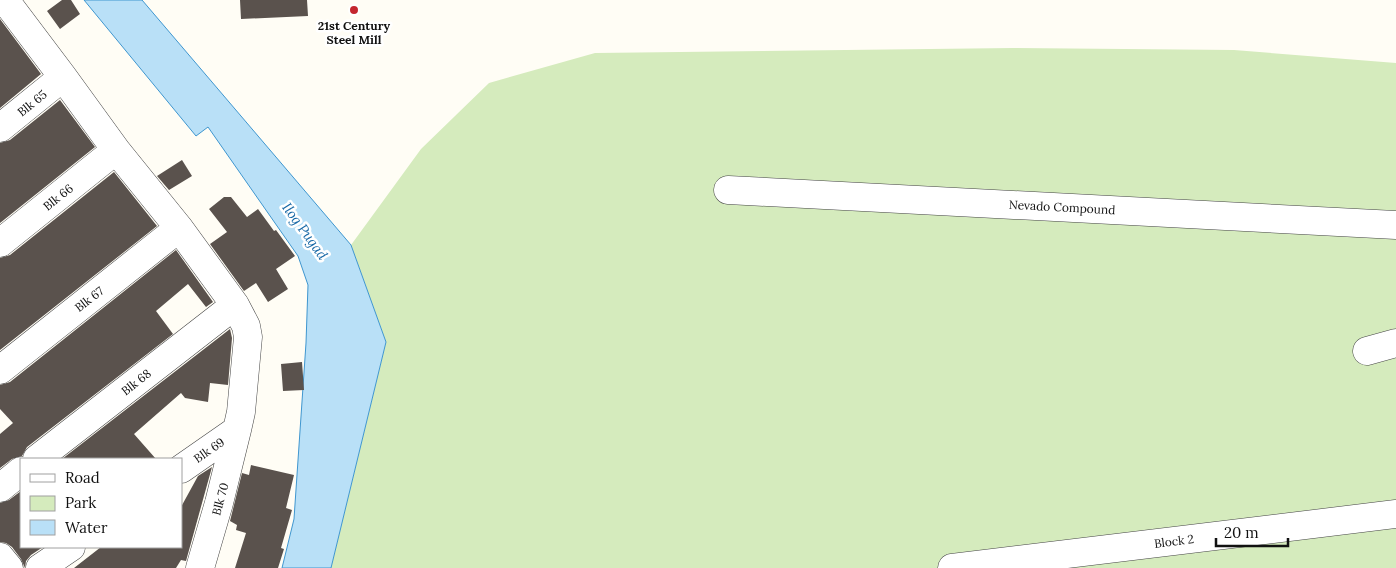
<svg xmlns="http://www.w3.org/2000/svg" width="1396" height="568" viewBox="0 0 1396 568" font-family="Lora,serif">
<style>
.green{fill:#d5ebbd}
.water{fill:#b9e0f7;stroke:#3f96cf}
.building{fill:#5a524d}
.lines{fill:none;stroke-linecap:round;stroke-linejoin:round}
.minor-casing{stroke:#444;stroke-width:29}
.minor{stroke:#fff;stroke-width:28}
.poi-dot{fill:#c4262e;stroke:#fff;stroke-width:2}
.labels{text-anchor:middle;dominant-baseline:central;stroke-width:5;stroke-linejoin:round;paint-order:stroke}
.poi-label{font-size:12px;font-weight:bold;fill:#111;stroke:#fff}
.street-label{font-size:12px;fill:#111;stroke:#fff}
.water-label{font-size:14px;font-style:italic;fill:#1768a6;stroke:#fff}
</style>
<rect width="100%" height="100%" fill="#fffdf5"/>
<path class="green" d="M1013,48L1234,50L1396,63V568H331L386,342L351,245L421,149L489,83L595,53Z"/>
<path class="water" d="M84,0H142L351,245L386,342L331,568H282L294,519L306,343L308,285L298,256L208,127L196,136Z"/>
<path class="building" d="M62,0H71L80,14L60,29L47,11Z
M240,0H307L308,16L241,19Z
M0,19L41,74L0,108Z
M60,100L95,147L0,223V143L10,140Z
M182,160L192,176L169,190L157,176Z
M114,172L157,226L0,350V258L10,255Z
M224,197H231L247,217L258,209L274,231L276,230L295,256L276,269L288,289L268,302L256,283L244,291L210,244L227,232L209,209Z
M176,250L213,302L206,307L188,284L156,311L173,334L27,447L22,456L12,459L0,468V434L13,423L0,409V385L10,382Z
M230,329L232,338L228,385L210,383L208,402L185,398L181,393L134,434L156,459H62Z
M302,362L304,390L283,391L281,364Z
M251,465L294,475L286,508L292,510L281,548L284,549L278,568H235L246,533L236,530L237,525L230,521L242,473L249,475Z
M212,467L186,561L181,560L176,568H74L101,547H181V507L198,476Z
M21,491V547H43L31,555L26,561L25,568L21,559L12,547L6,543L0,542V503L9,500Z"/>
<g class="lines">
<defs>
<path id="minor" d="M5,0L63,77L116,150L179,228L235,305L246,326L248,337L241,412L237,430L219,503L200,568
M0,128L63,77
M728,190L1396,225
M0,243L116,150
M1367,351L1396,343
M0,370L179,228
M37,459L235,305
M181,469L237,430
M0,488L21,471
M0,557L9,568
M40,568L71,547
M952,568L1396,514"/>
</defs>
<use href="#minor" class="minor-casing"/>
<use href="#minor" class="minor"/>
</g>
<circle class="poi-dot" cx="354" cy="10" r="5"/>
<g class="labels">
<g class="poi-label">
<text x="354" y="25">21st Century<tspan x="354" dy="14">Steel Mill</tspan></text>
</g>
<g class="street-label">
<text transform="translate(32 103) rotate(-39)">Blk 65</text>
<text transform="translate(58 197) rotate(-39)">Blk 66</text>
<text transform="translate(1062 207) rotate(3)">Nevado Compound</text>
<text transform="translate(89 299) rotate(-38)">Blk 67</text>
<text transform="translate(136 382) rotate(-38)">Blk 68</text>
<text transform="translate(209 450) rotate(-35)">Blk 69</text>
<text transform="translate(220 499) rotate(-75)">Blk 70</text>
<text transform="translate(1174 541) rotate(-7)">Block 2</text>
</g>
<g class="water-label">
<text transform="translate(305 231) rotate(54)">Ilog Pugad</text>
</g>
</g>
<rect x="20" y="458" width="162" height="90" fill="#ffffff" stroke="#a0a0a0"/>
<rect x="30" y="474" width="25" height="8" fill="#ffffff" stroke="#a0a0a0"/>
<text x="65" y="483" font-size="15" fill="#111111">Road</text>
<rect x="30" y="496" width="25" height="15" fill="#d5ebbd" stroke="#a0a0a0"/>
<text x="65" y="508" font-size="15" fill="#111111">Park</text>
<rect x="30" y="520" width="25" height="15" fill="#b9e0f7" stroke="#a0a0a0"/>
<text x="65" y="533" font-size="15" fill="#111111">Water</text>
<path d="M1216 538v8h72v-8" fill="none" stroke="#111111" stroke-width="2.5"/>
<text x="1224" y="538" font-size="15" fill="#111111" stroke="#ffffff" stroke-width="4" paint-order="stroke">20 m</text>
</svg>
